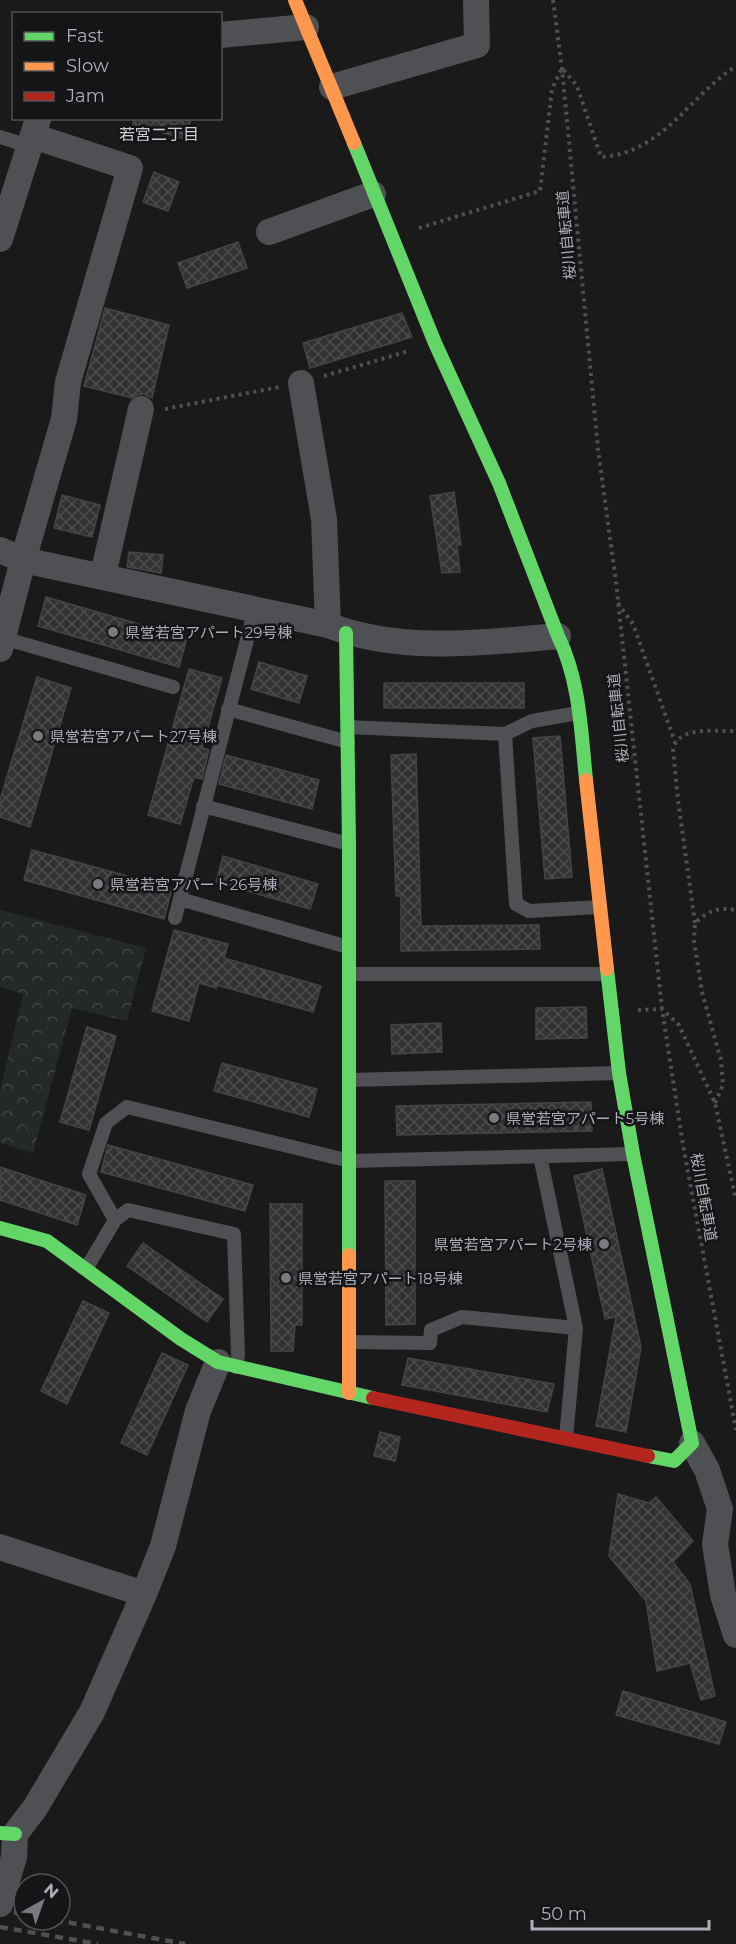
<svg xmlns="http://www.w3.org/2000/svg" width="736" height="1944" viewBox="0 0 736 1944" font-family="Montserrat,'Noto Sans JP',sans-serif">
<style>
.park{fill:url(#park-crowns)}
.building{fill:url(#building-cross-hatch);stroke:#434446;stroke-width:1.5}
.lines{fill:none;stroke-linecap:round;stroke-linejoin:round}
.path{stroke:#505054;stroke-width:4;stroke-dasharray:3 4.5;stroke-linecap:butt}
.lane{stroke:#4f5053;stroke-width:14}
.street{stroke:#4f5053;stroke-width:26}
.fast{stroke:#63d668;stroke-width:14}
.slow{stroke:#ff974d;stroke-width:14}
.jam{stroke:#b3261e;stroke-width:14}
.rail{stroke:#505053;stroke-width:4.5;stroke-dasharray:8 6;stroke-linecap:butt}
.poi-dot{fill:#7a7a81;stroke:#151416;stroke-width:2}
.labels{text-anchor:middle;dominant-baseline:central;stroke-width:5;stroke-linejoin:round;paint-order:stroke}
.street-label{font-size:15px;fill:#adaeb9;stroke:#151416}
.poi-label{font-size:15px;fill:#adaeb9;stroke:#151416;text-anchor:start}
.neighbourhood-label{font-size:16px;fill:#ceced6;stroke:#151416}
</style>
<defs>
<pattern id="park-crowns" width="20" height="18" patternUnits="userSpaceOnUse" patternTransform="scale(1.5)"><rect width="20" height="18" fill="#232924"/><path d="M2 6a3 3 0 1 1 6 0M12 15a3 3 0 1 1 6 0" fill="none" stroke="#404642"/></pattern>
<pattern id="building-cross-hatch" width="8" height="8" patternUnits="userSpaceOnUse" patternTransform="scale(1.5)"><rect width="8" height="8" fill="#323232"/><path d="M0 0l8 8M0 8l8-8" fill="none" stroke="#4d4d4e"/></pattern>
</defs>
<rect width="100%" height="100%" fill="#1a1a1a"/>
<path class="park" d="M0,910L146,948L127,1021L72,1008L33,1153L0,1143V1091L23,994L0,987Z"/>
<path class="building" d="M134,118H191L186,139L133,125Z
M154,172L179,182L168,211L143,202Z
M238,242L247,268L187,288L178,263Z
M105,308L169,325L152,398L144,394L137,395L132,398L84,386Z
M402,313L412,337L310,368L303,343Z
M454,492L461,545H457L460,572L442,573L430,496Z
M62,495L100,505L92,537L54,528Z
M129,552L163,555L161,573L127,567Z
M46,597L187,638L179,667L38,626Z
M259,662L307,676L299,703L251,689Z
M189,669L222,678L202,748L209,750L202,779L194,777L180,824L148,815Z
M37,677L71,688L30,827L0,817V800Z
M384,683H524V708H384Z
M560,736L572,877L545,879L533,738Z
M416,754L421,926L539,925L540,949L401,951V896H396L391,755Z
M226,755L319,780L312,809L219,784Z
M32,850L172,888L164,919L24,880Z
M223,856L318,884L310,909L216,882Z
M174,930L228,944L224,958L321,986L313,1012L217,985L216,988L199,983L189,1021L152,1011Z
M586,1007L587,1038L536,1039V1008Z
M441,1023L442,1052L392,1054L391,1025Z
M87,1027L116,1036L89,1130L60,1122Z
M222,1063L317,1089L309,1117L214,1091Z
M591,1102L592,1131L397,1135L396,1106Z
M108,1145L253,1185L245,1211L101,1172Z
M0,1167L86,1195L77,1225L0,1200Z
M602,1169L641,1347L626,1432L596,1426L616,1317L605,1319L574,1176Z
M385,1181H415V1324L386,1325Z
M270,1204H302V1325H295L293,1351H271Z
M143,1243L223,1299L207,1322L127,1266Z
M83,1301L109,1313L67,1404L41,1391Z
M162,1353L188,1365L147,1455L121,1443Z
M408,1358L554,1384L547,1412L402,1385Z
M380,1432L400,1437L395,1461L374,1456Z
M618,1494L649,1503L656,1497L693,1541L673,1562L690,1584L715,1696L701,1700L690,1663L657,1671L646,1601L609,1556Z
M623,1691L726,1722L719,1744L616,1715Z"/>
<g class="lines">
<path class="path" d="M553,0L562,68L598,449L616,582L662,1009L683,1145L736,1430
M419,228L540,191L552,89L562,68L577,86L601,157C663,153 688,97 736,66
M324,376L409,351
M165,409L279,387
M618,603L633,624L675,742
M610,725L633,762
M695,923L678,800L673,749C679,725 716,732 736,731
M638,1010L662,1009L679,1025L715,1103L736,1200
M715,1103L723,1085L721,1060L702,992L694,940L695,923C708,911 718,907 736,910"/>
<path class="lane" d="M0,137L29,146
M3,638L173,687
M228,709L348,742
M348,727L505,734L532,721L578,713
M505,734L516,904L529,911L599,907
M203,806L349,844
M180,899L348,947
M175,918L255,609
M349,974H607
M350,1080L619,1073
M540,1156L576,1328L566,1438
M115,1220L89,1174L106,1123L127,1107L350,1161L633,1154
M86,1269L115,1220L128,1210L234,1234L238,1355L236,1367
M349,1342L430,1343L431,1330L462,1317L576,1328"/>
<path class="street" d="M220,35L306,27
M332,87L477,45L476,0
M269,232L373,194
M0,239L38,119
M301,383L324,519L328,625
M0,550L23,560L328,625C398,653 484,643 558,636
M103,575L141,409
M0,649L23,560L64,419L68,382L130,168L33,136
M692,1443L707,1470L720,1509L715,1544L723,1595L736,1635
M0,1547L144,1594
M0,1904L14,1857L15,1834L35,1808L92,1712L144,1594L163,1546L198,1411L218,1362"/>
<path class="fast" d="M354,143L435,343L499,483L558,636C580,681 581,731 586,780
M346,633L349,844V1255
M607,969L619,1073L633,1154L692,1443L674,1461L648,1456
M0,1228L47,1241L181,1339L218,1362L373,1398
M0,1833L15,1834"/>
<path class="slow" d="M295,0L354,143
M586,780L607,969
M349,1255V1393"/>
<path class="jam" d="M373,1398L648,1456"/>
<path class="rail" d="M0,1910L24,1914
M55,1920L185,1944
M0,1927L98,1944"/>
</g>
<g class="poi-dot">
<circle cx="113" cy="632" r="6"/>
<circle cx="38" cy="736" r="6"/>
<circle cx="98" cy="884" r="6"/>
<circle cx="494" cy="1118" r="6"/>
<circle cx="604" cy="1244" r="6"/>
<circle cx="286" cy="1278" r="6"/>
</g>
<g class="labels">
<g class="street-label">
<text transform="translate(566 235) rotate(-95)">桜川自転車道</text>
<text transform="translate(618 718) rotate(-96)">桜川自転車道</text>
<text transform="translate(704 1197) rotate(80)">桜川自転車道</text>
</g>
<g class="poi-label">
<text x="125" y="632">県営若宮アパート29号棟</text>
<text x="50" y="736">県営若宮アパート27号棟</text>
<text x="110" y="884">県営若宮アパート26号棟</text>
<text x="506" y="1118">県営若宮アパート5号棟</text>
<text x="592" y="1244" text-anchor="end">県営若宮アパート2号棟</text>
<text x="298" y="1278">県営若宮アパート18号棟</text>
</g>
<g class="neighbourhood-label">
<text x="159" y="134">若宮二丁目</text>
</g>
</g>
<rect x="12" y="12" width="210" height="108" fill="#151416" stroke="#525257" stroke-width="1.5"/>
<rect x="24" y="32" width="30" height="9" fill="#63d668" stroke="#525257" stroke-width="1.5"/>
<text x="66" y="42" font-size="18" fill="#adaeb9">Fast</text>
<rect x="24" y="62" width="30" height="9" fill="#ff974d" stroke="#525257" stroke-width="1.5"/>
<text x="66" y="72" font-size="18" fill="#adaeb9">Slow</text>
<rect x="24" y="92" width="30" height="9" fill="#b3261e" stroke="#525257" stroke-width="1.5"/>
<text x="66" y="102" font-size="18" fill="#adaeb9">Jam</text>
<g transform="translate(42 1902) rotate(40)"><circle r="28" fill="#151416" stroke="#525257" stroke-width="1.5"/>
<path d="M0-4.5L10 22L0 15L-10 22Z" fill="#7a7a81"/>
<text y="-9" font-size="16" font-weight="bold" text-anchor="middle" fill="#adaeb9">N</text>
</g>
<path d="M532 1920v9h177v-9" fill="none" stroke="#adaeb9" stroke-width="3"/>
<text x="541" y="1920" font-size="18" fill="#adaeb9" stroke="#151416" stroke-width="4.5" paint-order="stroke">50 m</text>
</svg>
